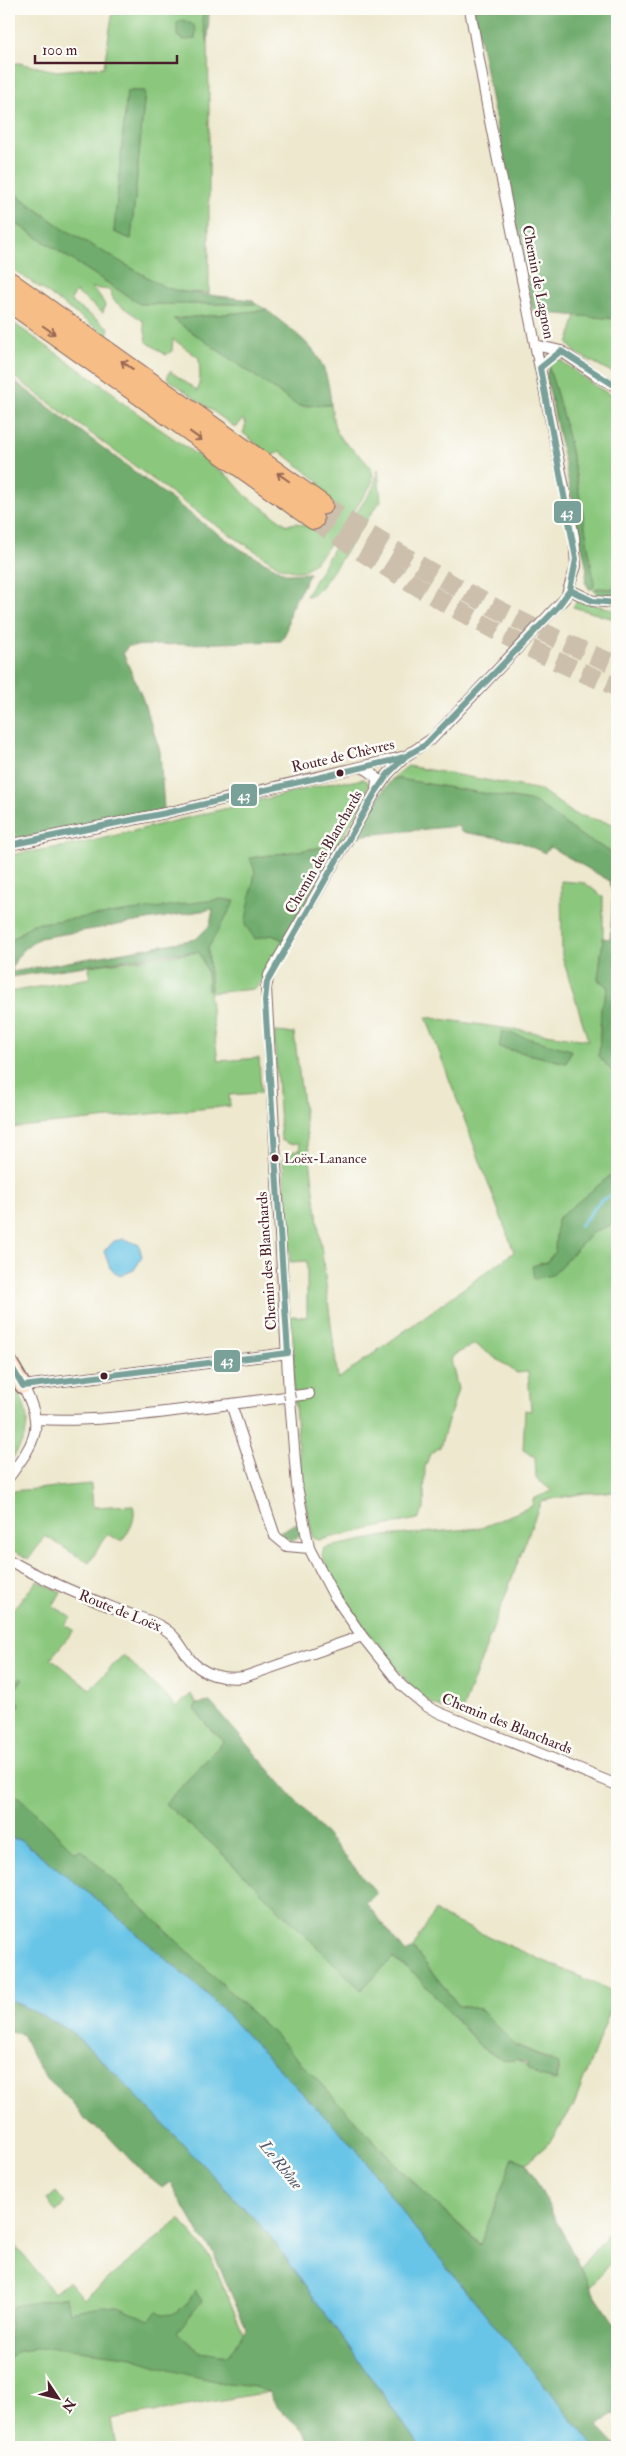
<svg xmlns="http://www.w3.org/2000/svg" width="626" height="2456" viewBox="0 0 626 2456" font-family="'IM FELL Double Pica',serif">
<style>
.green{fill:#8bc87e;stroke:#6a7454;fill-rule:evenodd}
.forest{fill:#70ac6d;stroke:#5d664c;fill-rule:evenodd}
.water{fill:#69c5e7;stroke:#5a7289}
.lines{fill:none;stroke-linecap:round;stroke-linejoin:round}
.stream{stroke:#69c5e7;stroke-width:3}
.highway-tunnel{stroke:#ccc0ad;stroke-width:19;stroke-dasharray:19 9;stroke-linecap:butt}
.street-casing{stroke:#836564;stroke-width:12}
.secondary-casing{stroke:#836564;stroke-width:18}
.highway-casing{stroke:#836564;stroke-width:21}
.street{stroke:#fff;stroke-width:10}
.secondary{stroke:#fbe5cf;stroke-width:15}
.highway{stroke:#f6be86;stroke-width:19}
.street-bridge-casing{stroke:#836564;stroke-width:12;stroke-linecap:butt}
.street-bridge{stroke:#fff;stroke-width:10}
.bus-1-casing{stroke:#fdfcf7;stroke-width:10}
.bus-1{stroke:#79a099;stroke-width:6}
.oneway{stroke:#976754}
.bus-dot{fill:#4a1f2b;stroke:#fdfcf7;stroke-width:2}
.labels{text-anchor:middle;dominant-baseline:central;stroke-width:5;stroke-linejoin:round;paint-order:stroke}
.bus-label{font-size:14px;fill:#4a1f2b;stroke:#fdfcf7;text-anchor:start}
.street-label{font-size:15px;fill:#4a1f2b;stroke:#fdfcf7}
.water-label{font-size:16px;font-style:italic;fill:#55596d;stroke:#fdfcf7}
.line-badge{stroke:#fdfcf7;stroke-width:2}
.badge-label{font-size:14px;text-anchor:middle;font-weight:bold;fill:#fff}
</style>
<rect width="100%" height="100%" fill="#fdfcf7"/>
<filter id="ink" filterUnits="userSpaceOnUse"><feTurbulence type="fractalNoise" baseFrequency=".02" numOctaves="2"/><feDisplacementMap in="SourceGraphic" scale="10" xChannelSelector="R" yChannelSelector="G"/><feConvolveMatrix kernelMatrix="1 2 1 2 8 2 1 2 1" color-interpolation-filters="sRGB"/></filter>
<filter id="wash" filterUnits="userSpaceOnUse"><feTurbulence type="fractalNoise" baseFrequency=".0096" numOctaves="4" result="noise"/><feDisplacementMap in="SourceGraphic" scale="20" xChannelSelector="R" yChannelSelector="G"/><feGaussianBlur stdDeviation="1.12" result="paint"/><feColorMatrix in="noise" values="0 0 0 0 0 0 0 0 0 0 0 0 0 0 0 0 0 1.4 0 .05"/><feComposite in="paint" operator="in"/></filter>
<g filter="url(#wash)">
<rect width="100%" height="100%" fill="#ede8ce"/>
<path class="green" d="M113,9H204L202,20L208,43L209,91V293L184,292L166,288L62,228L9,189V64L19,63L56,71L104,67ZM127,91H145L131,239L114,232Z
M9,219L140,304H256L267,310L174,319L298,406L331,405C333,416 333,427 339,436C350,451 381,465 371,485C358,504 320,567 301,571C293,572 285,569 278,566L208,520L9,373V320L116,395L117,399L230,478L246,496L287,525L296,523L307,526L323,493L318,488L319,482L280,451L272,456L243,433L246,424L243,419L236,428L167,378L170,371L198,391L200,377L199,358L173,339L172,351L166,355L147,342L143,321L114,301L110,290L91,288L100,296L105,305L103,313L76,292L70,301L109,328L107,336L42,289L9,267Z
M576,315L617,319V375L576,353L568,344Z
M559,359L595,386L617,398V576L615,589L598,588L595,591L592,589L594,586C583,514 572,437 549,369V365Z
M378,469L381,501C356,531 340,566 314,595L306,596L342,533L374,487Z
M577,601L613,609L617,613V620L573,607Z
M408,766L541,790L574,814L617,825V855L583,837L535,802L393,778Z
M363,779L368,782L367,797L338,845L251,858L255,872L253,886L272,935L285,941L263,979L255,989L209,993L218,1061L259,1058L261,1093L229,1095L230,1106L9,1128V992L90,978L89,966L200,952L207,971L208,990H211L208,948L235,901L33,924L9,942V855L84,843L339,781L348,782Z
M561,881L585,883L603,897V938L598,980L606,985L608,989L601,1008L599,1056L617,1077V1170L556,1233L555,1251L547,1262L539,1263L552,1275L592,1233L617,1222V1492L586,1493L541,1501L460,1716L432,1704L415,1691L359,1623L335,1585L322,1555L324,1548L385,1536L481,1528L532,1506L533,1499L552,1491L536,1478L535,1457L523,1450L525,1410L531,1411L528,1372L517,1373L475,1344L454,1355L451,1360L458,1389L440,1447L430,1454L425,1467L424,1510L417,1519L319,1540L313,1538L301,1483L292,1367L294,1351L291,1316L307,1317V1261L290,1262L283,1160L291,1152L300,1150L299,1143L290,1144L281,1140L274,1032L294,1033L338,1379L514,1252L426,1017L588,1040L562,956ZM499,1047L570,1050L571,1051L566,1063Z
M9,1376C30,1412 36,1427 9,1463Z
M91,1484L93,1507L133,1505C137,1520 130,1529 122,1542L107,1534L89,1563L45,1536L29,1559L9,1548V1495L12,1491Z
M37,1581L61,1592L53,1606L71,1617L65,1625L74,1630L51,1658L90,1689L123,1655L177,1707L191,1694L196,1704L194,1709L209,1728L224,1741L165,1804L212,1844L361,1989L392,1958L414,1973L481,2047C493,2053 501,2065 516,2059L552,2080H557L559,2070L550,2059L516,2045L480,2009L459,2006L413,1948L435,1910L444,1917L617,1993L574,2105L550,2142L527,2163L513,2158L481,2245L408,2177L276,2036L82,1850L75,1852L20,1798L9,1792V1614Z
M56,2192L65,2203L56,2211L47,2200Z
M180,2219L212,2260L269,2392L111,2419L116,2447H9V2238L54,2293L69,2281L84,2299Z
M617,2223V2256L590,2287L580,2268Z"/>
<path class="forest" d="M204,9H209L208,43L202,20Z
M474,9H617V319L533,312Z
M183,20L194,25L196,31L195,39L184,40L177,36V23Z
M127,91H145L131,239L114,232Z
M9,189L62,228L166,288L184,292L252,300L256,304H140L9,219Z
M267,310C306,343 327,350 331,405L298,406L173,319Z
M549,369C572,437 582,511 594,581V586L590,590L585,582L587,570L546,374Z
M9,377L204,524L242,550L287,574L310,573L290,610L286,632L281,641L128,646L123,653L142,697L160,751L164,810L9,841Z
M597,588L617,589V599L597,597L595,591Z
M393,778L535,802L583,837L617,855V1077L599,1056L601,1008L608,989L606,985L598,980L603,938L610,939L613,898L610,881L550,847L545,853L518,841L461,832L458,826L354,836L374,802Z
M338,845L285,941L272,935L255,939L245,925L255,872L250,858Z
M222,899L235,901L208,948L211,990H208L207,971L199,952L168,954L16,976L9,979V942L33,924ZM213,909L210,925L196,939L12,972C13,956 28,946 40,938Z
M502,1031L571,1050L566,1063L499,1047Z
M617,1170V1222L592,1233L552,1275L534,1279L532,1266L547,1262L555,1252L557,1219Z
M299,1522L301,1534L293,1541L283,1537L279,1532Z
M21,1677L23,1679L13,1692L20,1704L12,1718L16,1726L9,1725V1690Z
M210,1702L377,1893L366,1903L406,1953L413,1948L459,2006L480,2009L516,2045L558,2064L557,2080L539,2076L528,2068L527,2063L516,2059C501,2065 494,2053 481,2047L414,1973L393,1958L361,1990L212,1844L165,1804L224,1741L209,1728L194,1709L196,1704Z
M9,1792L20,1798L75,1852L82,1850L276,2036L408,2177L480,2245L513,2158L527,2163L590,2287L617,2327V2415L613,2414L598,2426L615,2444L617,2443V2447H595L413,2226L356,2149L210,1997L100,1902L21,1840L9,1838Z
M9,1999L68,2029L99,2057L268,2233L420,2447H313C303,2421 278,2418 269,2392L255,2387L227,2384L169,2370L126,2356L54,2347L18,2351L9,2358V2315L13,2306L66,2297L69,2312L101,2306L118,2307L149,2320L157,2312C177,2320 186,2307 195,2290L202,2301L177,2332L199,2352L228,2356L246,2328L213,2252L200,2235L170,2182L162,2188L140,2170L108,2136L89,2123L65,2095L48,2080L36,2063L22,2034L9,2032Z"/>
<path class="water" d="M125,1239L139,1245L142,1257L134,1270L120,1276L110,1268L104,1251L114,1241Z
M9,1838L21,1840L100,1902L210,1997L356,2149L413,2226L595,2447H420L268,2233L99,2057L68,2029L9,1999Z"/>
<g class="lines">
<path class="stream" d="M580,1226L601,1200L617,1194"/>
</g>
</g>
<g filter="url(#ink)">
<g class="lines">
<path class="highway-tunnel" d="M323,505C417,566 513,623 617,665
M314,520C410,585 509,644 617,687"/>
<defs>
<path id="street" d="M535,345L561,351L600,378L617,387
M540,368L549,359L561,351
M570,590L593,601L617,603
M360,767C368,769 373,773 377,779L376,790
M9,845L166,813L406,756L433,738L566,597L576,566L574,537L489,116L470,9
M289,1393L266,988L269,975L375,793L388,774L404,758
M290,1399L297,1486L309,1548L333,1594L362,1636L402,1686L426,1706L440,1713L617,1785
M231,1404L309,1394
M37,1419C102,1423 167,1411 231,1404L275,1536L287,1546L309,1548
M9,1477C36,1440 45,1428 23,1386L288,1353
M9,1560C43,1580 80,1595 116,1609C132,1616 151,1619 165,1629C177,1637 181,1647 189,1658C202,1675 224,1680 244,1677L362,1636"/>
<path id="secondary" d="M9,1362L23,1386"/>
<path id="highway" d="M9,281L323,505
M9,302L314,520"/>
</defs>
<use href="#street" class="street-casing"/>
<use href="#secondary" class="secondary-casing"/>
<use href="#highway" class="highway-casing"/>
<use href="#street" class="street"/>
<use href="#secondary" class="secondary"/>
<use href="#highway" class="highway"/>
<defs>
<path id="street-bridge" d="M289,1393L290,1399"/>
</defs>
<use href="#street-bridge" class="street-bridge-casing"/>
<use href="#street-bridge" class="street-bridge"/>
<defs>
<path id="bus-1" d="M570,590L593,601L617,603
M9,845L166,813L390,761L406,756L425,745L557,608L570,590L576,559L540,368L561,351L617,387
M9,1362L23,1386L288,1353L265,1001L267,982L375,793L388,774L406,756"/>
</defs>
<use href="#bus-1" class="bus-1-casing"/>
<use href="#bus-1" class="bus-1"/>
</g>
<defs><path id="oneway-shaft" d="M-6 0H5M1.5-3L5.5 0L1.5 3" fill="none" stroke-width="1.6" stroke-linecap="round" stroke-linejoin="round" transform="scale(1.25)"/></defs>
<g class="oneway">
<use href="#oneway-shaft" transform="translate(49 330) rotate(35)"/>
<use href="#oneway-shaft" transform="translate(127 365) rotate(-144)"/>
<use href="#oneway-shaft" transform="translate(196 436) rotate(36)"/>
<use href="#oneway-shaft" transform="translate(283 477) rotate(-145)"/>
</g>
</g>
<g class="bus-dot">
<circle cx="340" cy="773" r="4.5"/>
<circle cx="275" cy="1158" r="4.5"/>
<circle cx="104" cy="1376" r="4.5"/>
</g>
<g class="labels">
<g class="bus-label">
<text x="284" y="1158">Loëx-Lanance</text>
</g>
<g class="street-label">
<text transform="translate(538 282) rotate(79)">Chemin de Lagnon</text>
<text transform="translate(343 756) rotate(-13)">Route de Chèvres</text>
<text transform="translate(324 852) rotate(-60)">Chemin des Blanchards</text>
<text transform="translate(267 1261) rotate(-94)">Chemin des Blanchards</text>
<text transform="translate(120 1611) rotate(22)">Route de Loëx</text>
<text transform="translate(507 1724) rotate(22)">Chemin des Blanchards</text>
</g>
<g class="water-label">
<text transform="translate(281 2165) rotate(51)">Le Rhône</text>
</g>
</g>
<g class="line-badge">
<rect x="553" y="500" width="29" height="24" rx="5" fill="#79a099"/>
<rect x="230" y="783" width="28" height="24" rx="5" fill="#79a099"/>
<rect x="213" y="1349" width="28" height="24" rx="5" fill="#79a099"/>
</g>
<g class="badge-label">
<text x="567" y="517">43</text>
<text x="244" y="800">43</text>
<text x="227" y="1365">43</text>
</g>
<rect width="626" height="2456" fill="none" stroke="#fdfcf7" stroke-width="30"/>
<g transform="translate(58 2398) rotate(125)" stroke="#fdfcf7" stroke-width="4" paint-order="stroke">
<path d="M0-4L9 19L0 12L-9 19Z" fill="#4a1f2b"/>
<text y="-8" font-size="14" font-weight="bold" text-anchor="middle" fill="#4a1f2b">N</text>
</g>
<path d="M35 55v8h142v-8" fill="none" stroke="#4a1f2b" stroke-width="2.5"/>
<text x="42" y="55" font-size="15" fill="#4a1f2b" stroke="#fdfcf7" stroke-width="4" paint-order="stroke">100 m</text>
</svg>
